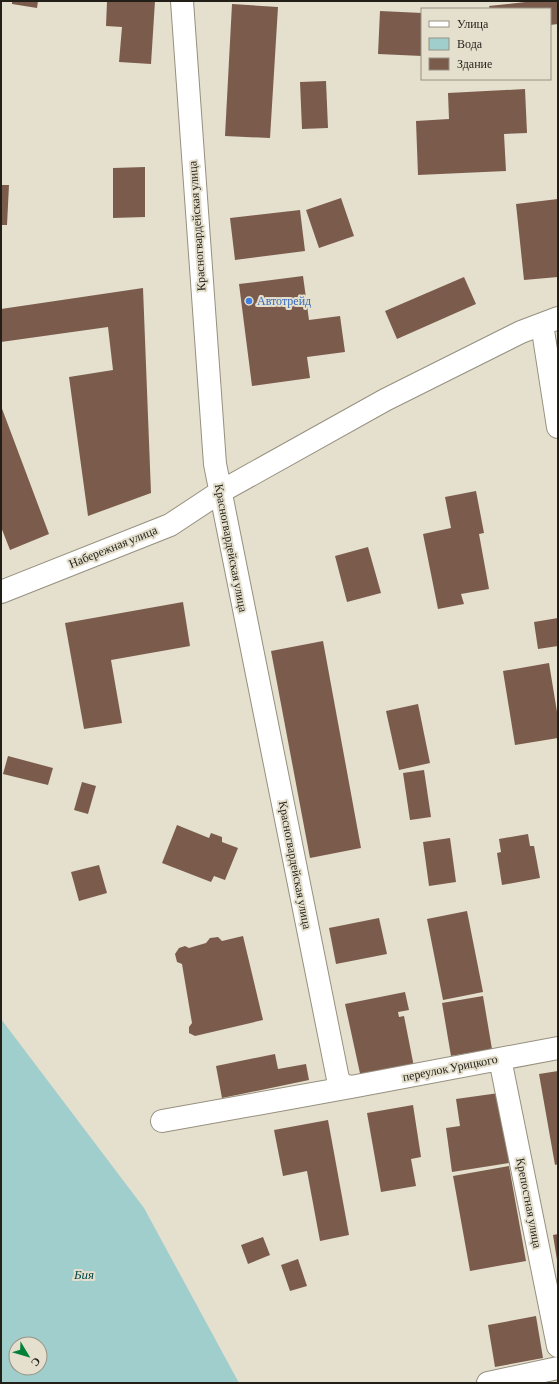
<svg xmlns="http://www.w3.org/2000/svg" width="559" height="1384" viewBox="0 0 559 1384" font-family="'Crimson Pro',serif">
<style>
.water{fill:#a0cecd;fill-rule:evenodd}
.building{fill:#7b5c4c}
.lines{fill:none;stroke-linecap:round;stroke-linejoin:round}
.minor-casing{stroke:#96907f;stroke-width:24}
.minor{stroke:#fff;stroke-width:22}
.shop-dot{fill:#3f7fe0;stroke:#e5dfcd;stroke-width:1.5}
.labels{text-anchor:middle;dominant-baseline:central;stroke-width:4;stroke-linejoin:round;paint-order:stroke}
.street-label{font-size:12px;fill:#211f18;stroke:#e5dfcd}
.shop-label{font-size:12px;fill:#366cbe;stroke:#e5dfcd;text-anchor:start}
.water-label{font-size:13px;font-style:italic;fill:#004748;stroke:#e5dfcd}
</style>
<rect width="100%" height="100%" fill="#e5dfcd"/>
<path class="water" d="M1,1019L144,1208L239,1383H1ZM16,1344H40V1368H16Z"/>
<path class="building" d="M12,1H38L37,8L12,4Z
M107,1H155L151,64L119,62L122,27L106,26Z
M534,1H558V24L550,25V9H490L489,6Z
M232,4L278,7L270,138L225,136Z
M380,11L422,13V56L378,54Z
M326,81L328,128L302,129L300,82Z
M525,89L527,133L504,134L506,171L418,175L416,121L449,119L448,93Z
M145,167V217L113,218V168Z
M1,185H9L7,225H1Z
M341,198L354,236L319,248L306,210Z
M558,199V262H557L558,277L524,280L516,204Z
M300,210L305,251L235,260L230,218Z
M303,276L309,320L340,316L345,352L307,357L310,378L252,386L239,284Z
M464,277L476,304L397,339L385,311Z
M143,288L151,493L88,516L69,377L113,370L108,327L1,342V309Z
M1,406L49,534L10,550L1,527Z
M476,491L484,533L479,534L489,589L461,594L464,604L438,609L423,534L451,528L445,497Z
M368,547L381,593L347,602L335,556Z
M183,602L190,646L111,660L122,723L84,729L65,623Z
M558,618V646L538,649L534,622Z
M323,641L361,848L310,858L271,651Z
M549,663L558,718V738L515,745L503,671Z
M418,704L430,763L399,770L386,711Z
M8,756L53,768L48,785L3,774Z
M424,770L431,817L410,820L403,773Z
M82,782L96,786L88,814L74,810Z
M177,825L209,838L211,833L222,837V842L238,848L225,880L214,876L211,882L162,863Z
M528,834L530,846H534L540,878L502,885L497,853L501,852L499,839Z
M450,838L456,882L429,886L423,842Z
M99,865L107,893L79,901L71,872Z
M467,911L483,992L443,1000L427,919Z
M379,918L387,954L336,964L329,928Z
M243,936L263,1020L195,1036L189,1033V1027L192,1023L182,964L177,962L175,954L179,948L185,946L189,948L206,943L210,938L218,937L222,941Z
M405,992L409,1010L398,1012L399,1017L404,1016L414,1067L361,1078L345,1004Z
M483,996L492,1049L451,1056L442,1003Z
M275,1054L278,1069L306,1064L309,1080L222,1098L216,1066Z
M558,1071V1164L555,1165L539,1074Z
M499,1093L509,1163L452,1172L446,1128L460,1126L456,1099Z
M413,1105L421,1157L411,1159L416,1186L381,1192L367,1113Z
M328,1120L349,1235L320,1241L307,1171L283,1176L274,1130Z
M509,1166L526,1261L470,1271L453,1176Z
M558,1234V1260H557L553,1235Z
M263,1237L270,1255L248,1264L241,1245Z
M298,1259L307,1286L290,1291L281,1265Z
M536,1316L543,1358L495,1367L488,1325Z"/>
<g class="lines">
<defs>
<path id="minor" d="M182,1L215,464L338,1079L343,1085L351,1087L558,1048
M542,324L558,427
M1,592L170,525L220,492L385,400L521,332L558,318
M500,1059L558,1346
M162,1121L351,1087
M488,1383L558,1368"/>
</defs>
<use href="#minor" class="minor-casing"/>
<use href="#minor" class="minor"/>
</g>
<circle class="shop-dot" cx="249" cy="301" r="4"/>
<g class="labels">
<g class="street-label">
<text transform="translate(197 226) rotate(-94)">Красногвардейская улица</text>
<text transform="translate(113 547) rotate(-22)">Набережная улица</text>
<text transform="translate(231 548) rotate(79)">Красногвардейская улица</text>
<text transform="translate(295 865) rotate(79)">Красногвардейская улица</text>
<text transform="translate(450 1068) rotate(-11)">переулок Урицкого</text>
<text transform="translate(529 1203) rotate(79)">Крепостная улица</text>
</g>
<g class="shop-label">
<text x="257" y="301">Автотрейд</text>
</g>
<g class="water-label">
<text x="84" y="1274">Бия</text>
</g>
</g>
<rect width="559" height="1384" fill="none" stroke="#211f18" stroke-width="4"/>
<rect x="421" y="8" width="130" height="72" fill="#e5dfcd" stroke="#979285"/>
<rect x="429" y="21" width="20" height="6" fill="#ffffff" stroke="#979285"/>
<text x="457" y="28" font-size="12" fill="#211f18">Улица</text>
<rect x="429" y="38" width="20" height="12" fill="#a0cecd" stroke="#979285"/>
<text x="457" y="48" font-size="12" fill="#211f18">Вода</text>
<rect x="429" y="58" width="20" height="12" fill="#7b5c4c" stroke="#979285"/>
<text x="457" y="68" font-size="12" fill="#211f18">Здание</text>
<g transform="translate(28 1356) rotate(128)"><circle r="19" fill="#e5dfcd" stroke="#979285"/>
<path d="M0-3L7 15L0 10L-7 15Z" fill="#038039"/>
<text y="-6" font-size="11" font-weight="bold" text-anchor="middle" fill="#211f18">С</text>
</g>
</svg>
